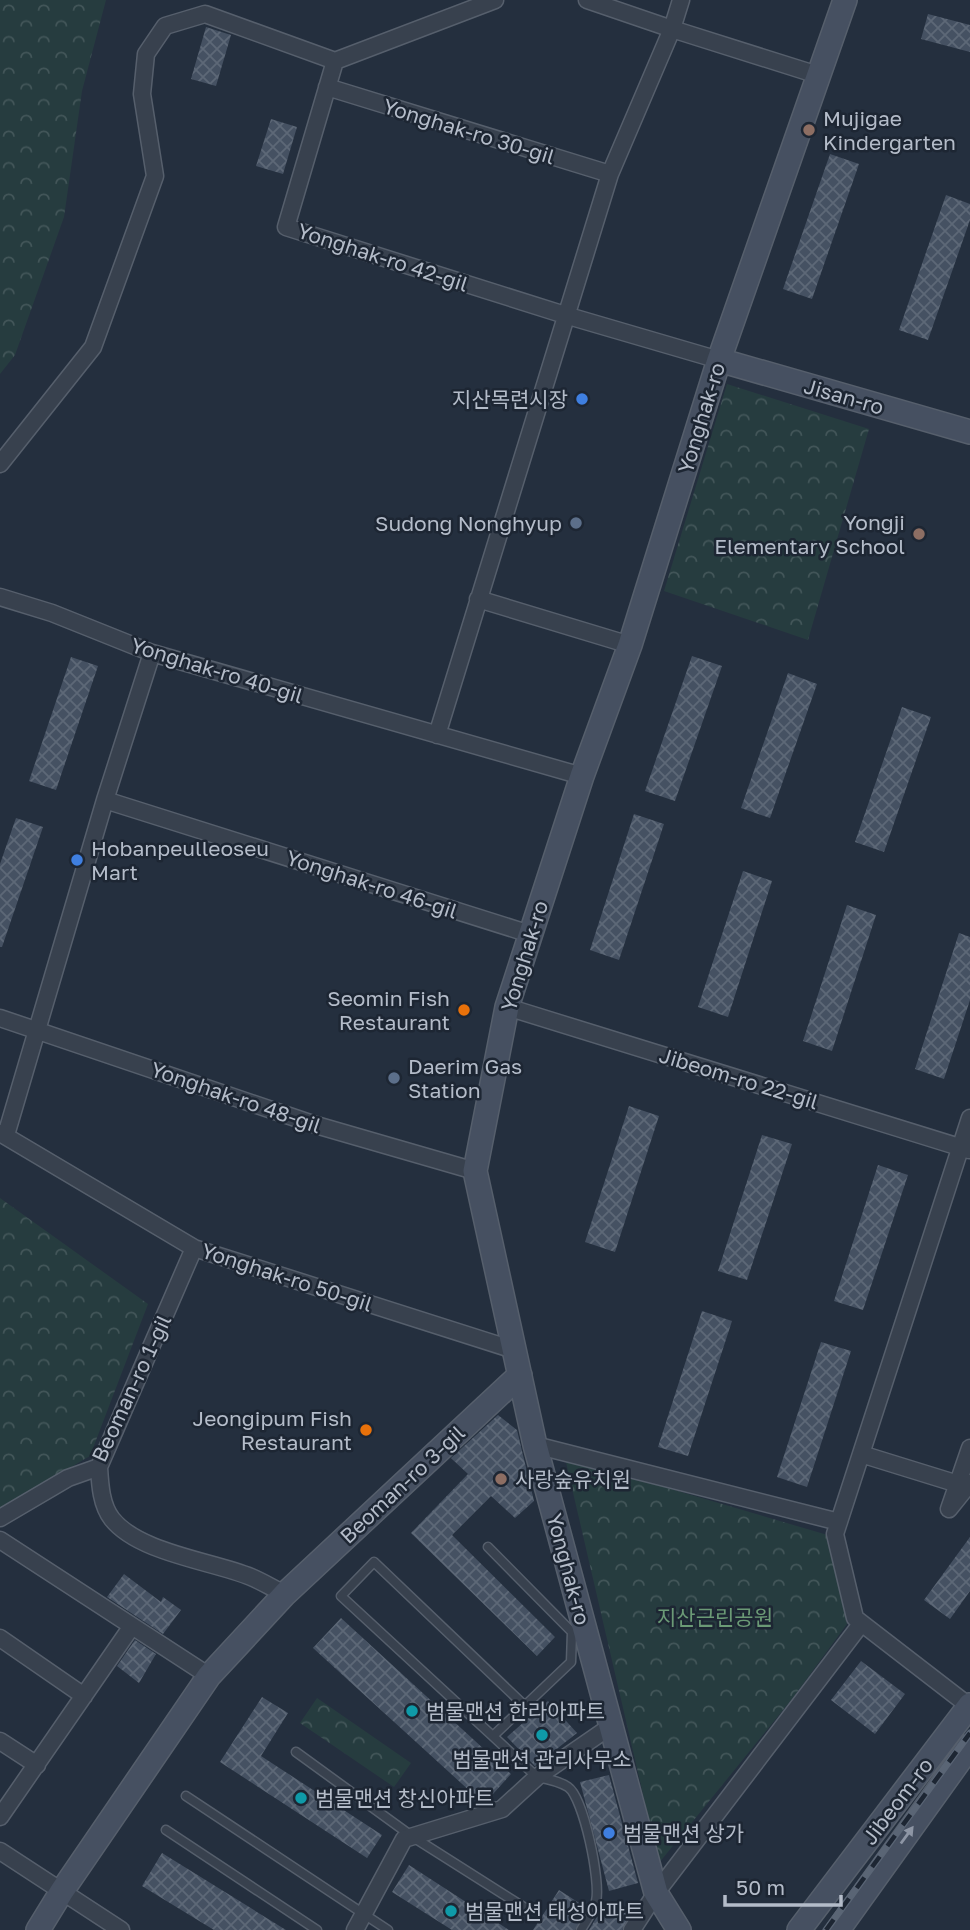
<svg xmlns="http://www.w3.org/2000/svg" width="970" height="1930" viewBox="0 0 970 1930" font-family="'Golos Text','Noto Sans KR',sans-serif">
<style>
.forest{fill:url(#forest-crowns)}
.building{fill:url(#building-cross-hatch)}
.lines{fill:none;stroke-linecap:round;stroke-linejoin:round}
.lane-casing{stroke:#565f6c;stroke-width:11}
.street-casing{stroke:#565f6c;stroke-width:19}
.secondary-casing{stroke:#565f6c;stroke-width:26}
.lane{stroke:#38414e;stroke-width:8}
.street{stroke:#38414e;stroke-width:16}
.secondary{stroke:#465061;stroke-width:23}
.rail-casing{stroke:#5a6575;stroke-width:7}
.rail{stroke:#1d2633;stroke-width:4.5;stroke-dasharray:13;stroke-linecap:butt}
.oneway{fill:#8e96a5}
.education-dot{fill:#8d6e63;stroke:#1d2633;stroke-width:2.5}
.shop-dot{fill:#3f7fe0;stroke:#1d2633;stroke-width:2.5}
.service-dot{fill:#5c6f8a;stroke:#1d2633;stroke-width:2.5}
.food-dot{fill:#e8710a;stroke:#1d2633;stroke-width:2.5}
.culture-dot{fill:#0f9aa8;stroke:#1d2633;stroke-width:2.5}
.labels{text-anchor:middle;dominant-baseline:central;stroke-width:5;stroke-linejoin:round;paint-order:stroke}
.poi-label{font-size:21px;fill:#b4bcc9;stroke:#1d2633;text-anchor:start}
.street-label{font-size:21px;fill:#b4bcc9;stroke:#1d2633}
.park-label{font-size:21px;fill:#6b9a76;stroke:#1d2633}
</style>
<defs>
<pattern id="forest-crowns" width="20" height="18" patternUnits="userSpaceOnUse" patternTransform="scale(1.75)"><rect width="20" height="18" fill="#263c3f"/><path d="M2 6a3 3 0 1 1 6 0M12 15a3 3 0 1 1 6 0" fill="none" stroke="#435659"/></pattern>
<pattern id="building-cross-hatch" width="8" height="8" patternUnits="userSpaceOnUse" patternTransform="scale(1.75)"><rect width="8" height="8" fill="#455162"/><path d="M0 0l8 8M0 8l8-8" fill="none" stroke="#5d6877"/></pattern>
</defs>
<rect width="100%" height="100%" fill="#242f3e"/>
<path class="forest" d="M0,0H106L82,91L64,217L15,355L0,374Z
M727,384L869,429L808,640L664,591Z
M0,1198L148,1304L90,1456L0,1509Z
M565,1458L831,1536L847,1624L792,1699L659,1863Z
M317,1698L411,1763L394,1787L300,1723Z"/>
<path class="building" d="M928,14L970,25V52L921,39Z
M206,27L231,35L216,86L191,79Z
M271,119L297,127L283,174L256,166Z
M830,154L859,164L812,299L783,289Z
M946,195L970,204V220L928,340L899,330Z
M692,656L722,666L675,801L645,791Z
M71,657L98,666L56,790L29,781Z
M788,673L817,684L770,818L741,808Z
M902,707L931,717L884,852L855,842Z
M634,814L664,824L619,960L590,950Z
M16,818L43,827L2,947H0V864Z
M743,871L772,881L728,1017L698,1007Z
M847,905L876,915L832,1051L803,1041Z
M959,933L970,937V1000L944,1079L915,1069Z
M629,1106L659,1116L615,1252L585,1242Z
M762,1135L792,1144L747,1280L718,1271Z
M878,1165L908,1175L863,1310L834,1301Z
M702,1311L732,1321L688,1456L658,1447Z
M821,1342L851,1351L807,1487L777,1477Z
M498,1415L517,1430L534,1501L515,1518L491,1496L452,1535L555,1637L537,1656L411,1533L468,1474L451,1458Z
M970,1537V1591L950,1619L924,1600Z
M124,1574L161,1602L163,1597L181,1610L163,1634L107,1597Z
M341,1618L511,1774L484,1804L313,1648Z
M135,1640L156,1654L139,1683L117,1666Z
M861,1661L905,1694L875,1734L831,1700Z
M262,1697L288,1713L261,1756L382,1835L367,1858L220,1762Z
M548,1701L577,1733L535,1766L507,1737Z
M609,1775L638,1883L609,1891L580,1782Z
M162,1853L286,1930H214L142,1886Z
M409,1865L509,1930H452L392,1892Z
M559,1890L587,1908L575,1930H533Z
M612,1903L630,1914L622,1930H589L598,1915L603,1918Z"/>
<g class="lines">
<defs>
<path id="lane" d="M488,1547L572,1632L571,1662L493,1736
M525,1706L374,1562L341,1596L537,1777C548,1779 559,1781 568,1787C584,1798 601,1883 596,1901C594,1911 586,1921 581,1930
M296,1752L413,1837L525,1908
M186,1796L388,1930
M166,1830L317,1930"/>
<path id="street" d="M587,0L672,29L821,76
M335,61L286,227L565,315L719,360
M327,87L610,174
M0,464L93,347L155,176L142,94L146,54L165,26L205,14L335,61L495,0
M0,597L52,613L152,653L582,776
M478,599L630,645
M437,735L610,174L672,29L681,0
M105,800L530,934
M507,1007L969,1150
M0,1018L316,1125L475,1171
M0,1133L194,1248L514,1350
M6,1135L105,800L152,653
M535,1445L839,1522
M970,1448L949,1509L970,1483
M861,1454L958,1484
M99,1467C100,1484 101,1505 112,1519C139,1553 212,1561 251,1577C263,1582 274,1589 285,1594
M0,1518L68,1478L99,1467L194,1248
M0,1540L209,1676
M0,1638L84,1696
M969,1706L855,1618L835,1534L970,1118
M0,1741L37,1765
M0,1817L132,1626
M0,1851L121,1930
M355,1930L404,1839L502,1809L537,1777L611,1726
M632,1930L656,1893L861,1624"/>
<path id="secondary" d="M719,360L970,432
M38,1930L62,1891L209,1676L285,1594L520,1375
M679,1930L656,1893L611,1726L535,1445L475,1171L507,1007L582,776L630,645L719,360L845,0
M799,1930L970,1705
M838,1930L970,1746"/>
</defs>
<use href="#lane" class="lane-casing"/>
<use href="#street" class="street-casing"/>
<use href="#secondary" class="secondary-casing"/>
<use href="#lane" class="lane"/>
<use href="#street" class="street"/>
<use href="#secondary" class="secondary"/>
<defs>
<path id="rail" d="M826,1930L970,1733"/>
</defs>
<use href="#rail" class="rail-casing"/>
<use href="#rail" class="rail"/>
</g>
<defs><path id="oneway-solid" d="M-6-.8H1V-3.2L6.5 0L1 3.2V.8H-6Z" transform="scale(1.75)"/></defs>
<use class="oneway" href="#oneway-solid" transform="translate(907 1835) rotate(-54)"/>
<g class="education-dot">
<circle cx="809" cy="130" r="7"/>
<circle cx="919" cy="534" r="7"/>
<circle cx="501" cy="1479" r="7"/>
</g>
<g class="shop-dot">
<circle cx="582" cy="399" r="7"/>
<circle cx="77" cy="860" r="7"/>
<circle cx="609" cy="1833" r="7"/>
</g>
<g class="service-dot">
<circle cx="576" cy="523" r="7"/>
<circle cx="394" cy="1078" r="7"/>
</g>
<g class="food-dot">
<circle cx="464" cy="1010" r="7"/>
<circle cx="366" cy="1430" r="7"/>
</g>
<g class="culture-dot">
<circle cx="412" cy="1711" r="7"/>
<circle cx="542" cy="1735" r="7"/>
<circle cx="301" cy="1798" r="7"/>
<circle cx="451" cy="1911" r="7"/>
</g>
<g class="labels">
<g class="poi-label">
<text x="823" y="118">Mujigae<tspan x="823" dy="24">Kindergarten</tspan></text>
<text x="568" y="399" text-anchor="end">지산목련시장</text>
<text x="905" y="522" text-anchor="end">Yongji<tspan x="905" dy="24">Elementary School</tspan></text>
<text x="562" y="523" text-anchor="end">Sudong Nonghyup</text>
<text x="91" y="848">Hobanpeulleoseu<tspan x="91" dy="24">Mart</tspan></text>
<text x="450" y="998" text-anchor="end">Seomin Fish<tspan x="450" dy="24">Restaurant</tspan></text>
<text x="408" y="1066">Daerim Gas<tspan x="408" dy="24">Station</tspan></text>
<text x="352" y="1418" text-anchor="end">Jeongipum Fish<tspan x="352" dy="24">Restaurant</tspan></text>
<text x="515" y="1479">사랑숲유치원</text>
<text x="426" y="1711">범물맨션 한라아파트</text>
<text x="542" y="1759" text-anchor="middle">범물맨션 관리사무소</text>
<text x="315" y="1798">범물맨션 창신아파트</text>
<text x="623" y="1833">범물맨션 상가</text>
<text x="465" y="1911">범물맨션 태성아파트</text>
</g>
<g class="street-label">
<text transform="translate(469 131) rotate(17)">Yonghak-ro 30-gil</text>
<text transform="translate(383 257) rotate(18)">Yonghak-ro 42-gil</text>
<text transform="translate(844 396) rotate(16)">Jisan-ro</text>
<text transform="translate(701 418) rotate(-73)">Yonghak-ro</text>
<text transform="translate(217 670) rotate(17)">Yonghak-ro 40-gil</text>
<text transform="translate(372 884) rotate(18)">Yonghak-ro 46-gil</text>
<text transform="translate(524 956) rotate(-73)">Yonghak-ro</text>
<text transform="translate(739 1078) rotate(17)">Jibeom-ro 22-gil</text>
<text transform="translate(236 1097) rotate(19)">Yonghak-ro 48-gil</text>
<text transform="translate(287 1277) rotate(18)">Yonghak-ro 50-gil</text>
<text transform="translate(131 1388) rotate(-65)">Beoman-ro 1-gil</text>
<text transform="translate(402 1484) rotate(-43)">Beoman-ro 3-gil</text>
<text transform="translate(569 1569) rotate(75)">Yonghak-ro</text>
<text transform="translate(897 1801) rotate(-53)">Jibeom-ro</text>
</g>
<g class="park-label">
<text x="715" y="1617">지산근린공원</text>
</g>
</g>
<path d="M725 1895v10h116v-10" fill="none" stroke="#b4bcc9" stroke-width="3.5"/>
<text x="736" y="1895" font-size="21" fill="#b4bcc9" stroke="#1d2633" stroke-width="5" paint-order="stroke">50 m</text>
</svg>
